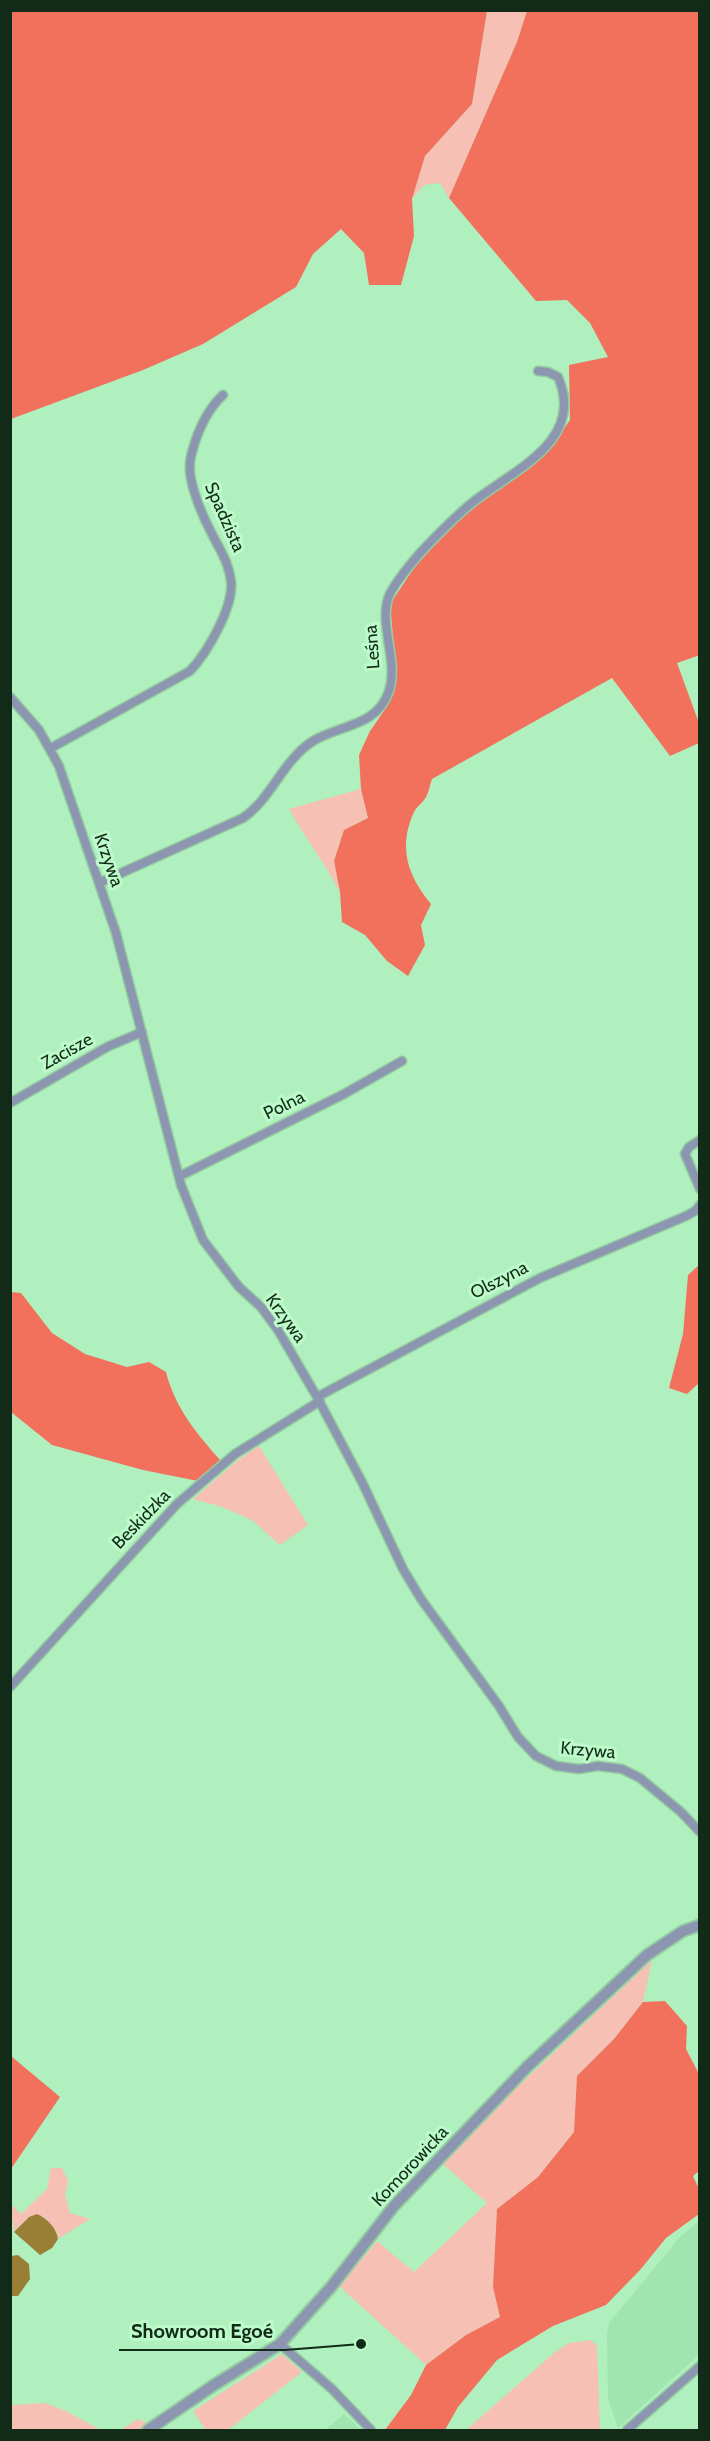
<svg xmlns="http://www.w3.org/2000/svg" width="710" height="2441" viewBox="0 0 710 2441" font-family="Cabin,sans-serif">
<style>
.built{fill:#a0e5b0}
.green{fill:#f6c0b5}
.forest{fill:#f2715d}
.water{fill:#987f35}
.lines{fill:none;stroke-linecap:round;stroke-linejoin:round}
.minor-casing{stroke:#94cca0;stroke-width:11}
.tertiary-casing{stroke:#94cca0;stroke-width:14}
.minor{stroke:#8d96b1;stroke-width:8}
.tertiary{stroke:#8d96b1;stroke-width:10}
.labels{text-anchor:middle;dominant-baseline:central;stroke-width:6;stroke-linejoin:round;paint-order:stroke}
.street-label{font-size:18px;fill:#122b19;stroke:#bdfcca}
.leader{fill:none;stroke:#122b19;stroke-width:2}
.callout-dot{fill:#122b19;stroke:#bdfcca;stroke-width:2}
.callout-label{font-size:20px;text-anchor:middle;font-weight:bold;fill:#122b19;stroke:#bdfcca;stroke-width:6;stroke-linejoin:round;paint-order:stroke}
</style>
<rect width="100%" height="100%" fill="#b0efbe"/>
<path class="built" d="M699,2221V2355L618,2428L608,2399L607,2335L609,2323L680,2237Z
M344,2414L361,2430H325Z"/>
<path class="green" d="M487,11H527L517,42L449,198L440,183L424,185L412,199L425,156L472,104Z
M361,789L368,818L344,830L334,861L340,892C325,863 305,838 289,809Z
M259,1446L308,1525L280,1545L252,1520L222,1507L193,1499L238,1460Z
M652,1960L643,2002L614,2039L577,2076L574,2132L538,2177L497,2209L493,2287L500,2317L466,2335L426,2365L339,2286L377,2241L414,2272L487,2203L443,2164L497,2106Z
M51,2168H62L68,2180L65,2195L70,2213L90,2219L58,2239L57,2233L44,2217H29L14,2232L10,2203L21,2214L47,2189Z
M590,2340L597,2345L600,2430H466L555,2352L569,2343Z
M282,2354L302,2372L228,2430H206L193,2411Z
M10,2401L13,2405L45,2403L66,2411L99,2429H122L138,2419L151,2425L141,2430H11Z"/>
<path class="forest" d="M10,11H487L472,104L425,156L412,199L414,236L401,285H369L364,253L341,229L313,254L296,287L203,344L143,370L11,419Z
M527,11H699L700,655L677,663L699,723V743L670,756L612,678L432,779C430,784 429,792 426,797C423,803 417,806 414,812C398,847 407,875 431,904L421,925L425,945L408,976L387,961L365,935L342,922L340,892L334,861L344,830L368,818L361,789L359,755L370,731L386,708L394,690L396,671L390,604L416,565L464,514L549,450L570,420L569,365L608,357L590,323L567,300L536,301L449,198L517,42Z
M699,1265V1383L687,1394L669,1388L683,1334L688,1275Z
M10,1292L21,1293L52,1333L85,1354L127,1367L149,1362L166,1372C175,1408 197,1434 221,1461L198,1481L143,1470L52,1445L11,1412Z
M665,2001L687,2026L686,2049L699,2074V2171L693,2176L699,2189V2214L666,2238L640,2270L606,2305L553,2326L497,2360L458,2407L445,2430H385L411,2395L426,2365L466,2335L500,2317L493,2287L497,2209L538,2177L574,2132L577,2076L614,2039L643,2002Z
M11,2056L60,2097L11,2169Z"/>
<path class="water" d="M37,2214C47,2218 57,2229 58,2239L52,2248L40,2255L14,2232L29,2217Z
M18,2255L29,2264L30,2279L18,2296H11V2256Z"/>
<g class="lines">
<defs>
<path id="minor" d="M10,697L39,730L59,766L116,933L181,1185L203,1240L239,1287L261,1307L278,1330L317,1397L362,1482L403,1569L421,1599L499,1706L518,1737L536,1756L556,1766L579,1769L598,1766L622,1769L640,1778L681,1812L700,1832
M51,748L190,671C207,653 234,607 231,581C229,563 220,550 212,534C203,517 188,483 190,464C190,457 193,449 195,442C201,424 209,408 223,395
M99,883L243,818C272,798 283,760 313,741C341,724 377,727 389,691C399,661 378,624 389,596C394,584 412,562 421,552C438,534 457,514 477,499C518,468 585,439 558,377L548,372L538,371
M10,1103L107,1047L142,1032
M700,1140L689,1147L685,1154L700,1189
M180,1176L344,1094L402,1061
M317,1397L540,1278L686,1216L695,1211L700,1205
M10,1687L177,1504L235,1454L320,1401
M280,2344L332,2389L371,2430
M627,2430L700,2366"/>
<path id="tertiary" d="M148,2430L214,2385L280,2344L331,2287L394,2206L528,2066L647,1955L683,1931L700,1925"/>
</defs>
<use href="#minor" class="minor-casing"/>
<use href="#tertiary" class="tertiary-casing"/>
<use href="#minor" class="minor"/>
<use href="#tertiary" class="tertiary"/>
</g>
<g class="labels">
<g class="street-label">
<text transform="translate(225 517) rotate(66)">Spadzista</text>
<text transform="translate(372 647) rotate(-94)">Leśna</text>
<text transform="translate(109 860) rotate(71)">Krzywa</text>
<text transform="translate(67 1051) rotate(-29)">Zacisze</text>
<text transform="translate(284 1105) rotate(-26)">Polna</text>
<text transform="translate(499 1280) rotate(-27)">Olszyna</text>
<text transform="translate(286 1318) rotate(54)">Krzywa</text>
<text transform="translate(141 1519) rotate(-46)">Beskidzka</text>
<text transform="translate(588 1750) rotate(5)">Krzywa</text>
<text transform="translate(410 2166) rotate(-47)">Komorowicka</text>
</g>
</g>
<path class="leader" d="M361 2344L285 2350H119"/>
<circle class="callout-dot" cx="361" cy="2344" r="6"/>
<g class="callout-label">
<text x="202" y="2338">Showroom Egoé</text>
</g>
<rect width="710" height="2441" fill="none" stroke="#122b19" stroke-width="24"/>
</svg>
